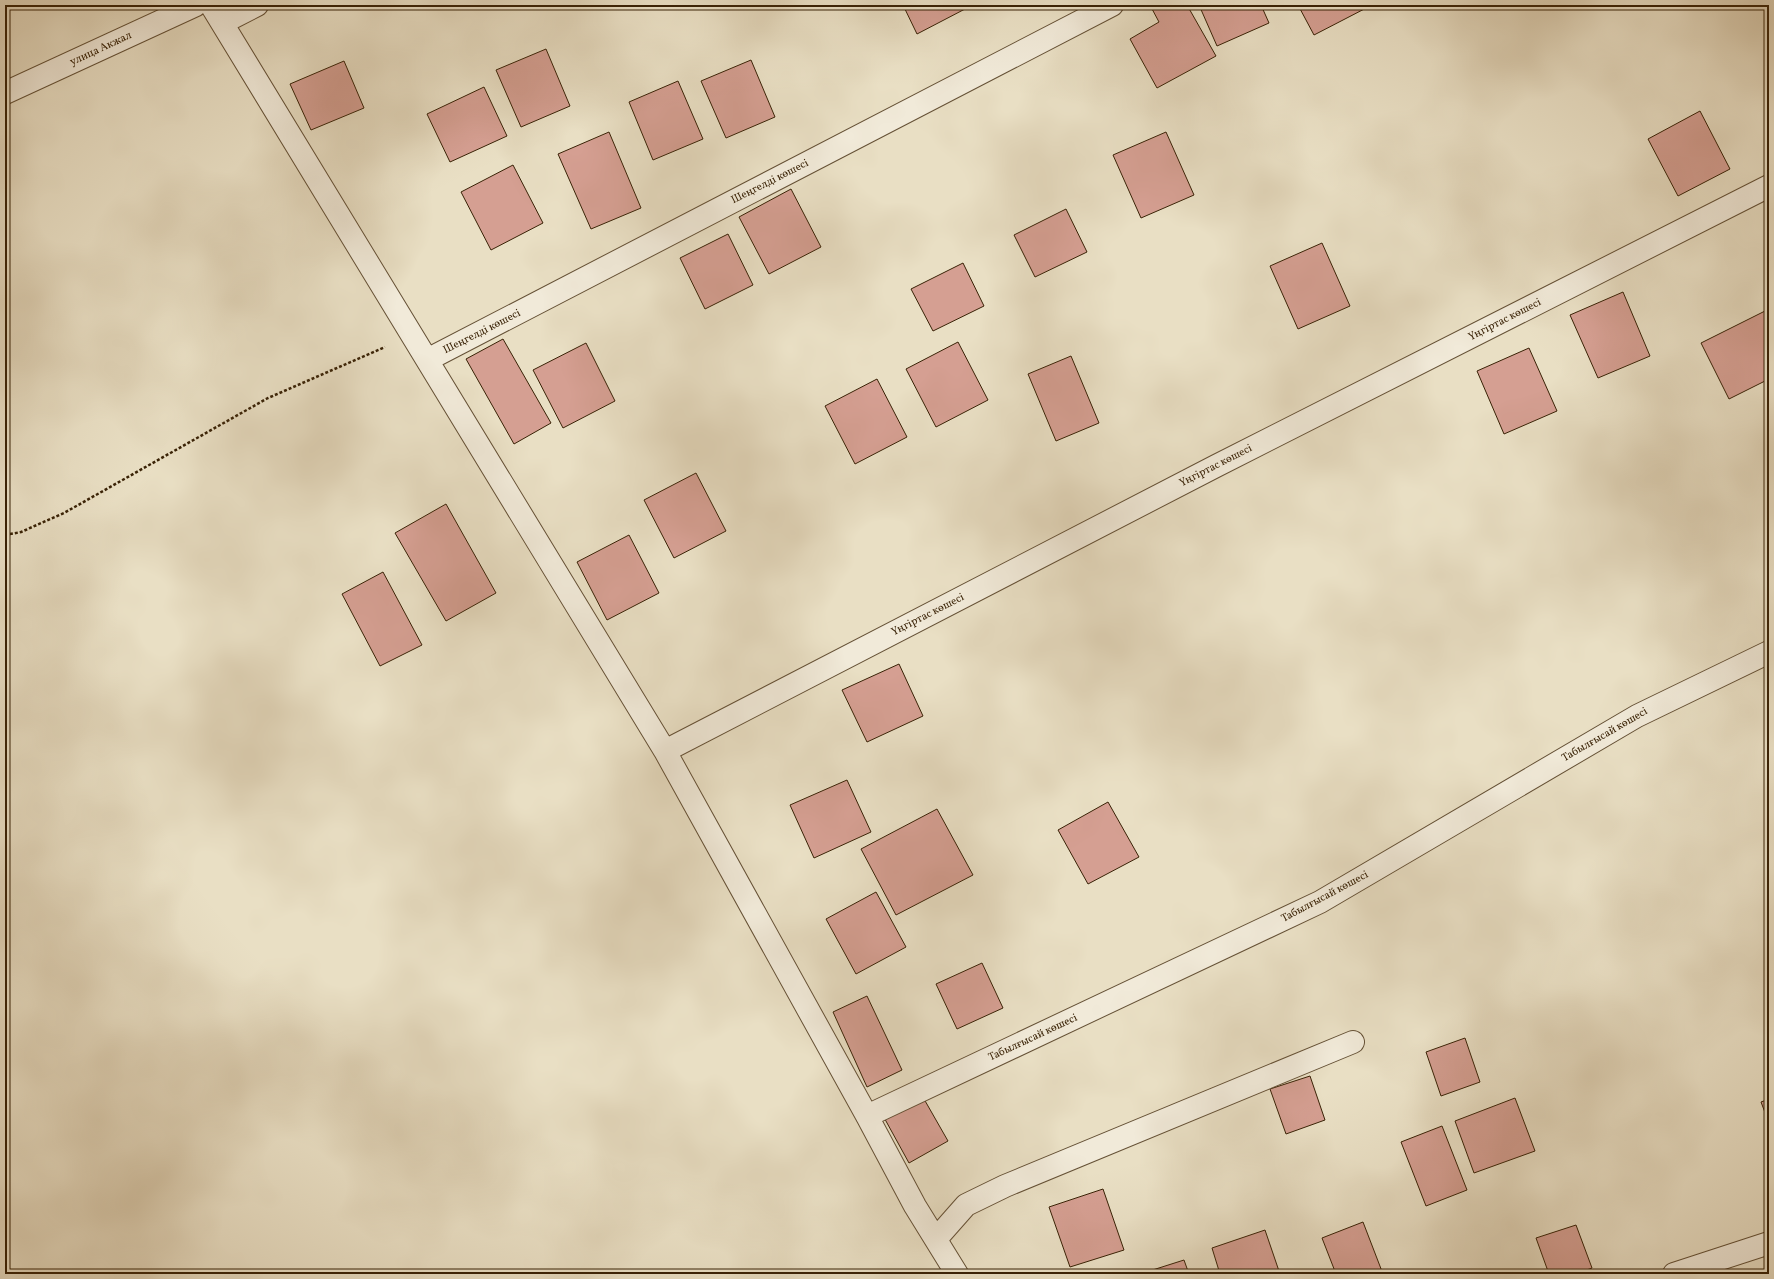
<svg xmlns="http://www.w3.org/2000/svg" width="1774" height="1279" viewBox="0 0 1774 1279" font-family="Vollkorn,serif">
<style>
.building{fill:#d59f92;stroke:#392206}
.lines{fill:none;stroke-linecap:round;stroke-linejoin:round}
.street-casing{stroke:#655136;stroke-width:24}
.path{stroke:#392206;stroke-width:2.5;stroke-dasharray:3 2;stroke-linecap:butt}
.street{stroke:#f1ead9;stroke-width:22}
.labels{text-anchor:middle;dominant-baseline:central;stroke-width:3.5;stroke-linejoin:round;paint-order:stroke}
.street-label{font-size:11px;fill:#392206;stroke:#f1ead9}
</style>
<rect width="100%" height="100%" fill="#e9dfc4"/>
<filter id="stains"><feTurbulence type="fractalNoise" baseFrequency=".005" numOctaves="4"/><feColorMatrix values="0 0 0 0 .2 0 0 0 0 .09 0 0 0 0 .02 0 0 0 .5 -.17"/></filter>
<radialGradient id="worn" r=".72"><stop offset=".6" stop-color="#630" stop-opacity="0"/><stop offset="1" stop-color="#630" stop-opacity=".3"/></radialGradient>
<path class="building" d="M903,5H964L965,9L917,34Z
M1156,5H1187L1216,56L1157,88L1130,39L1159,22L1151,7Z
M1199,5H1261L1269,23L1217,46Z
M1298,5H1372L1314,35Z
M546,49L570,106L521,127L496,70Z
M751,60L775,117L726,138L701,81Z
M344,61L364,108L311,130L290,84Z
M678,81L703,139L653,160L629,102Z
M484,87L507,136L450,162L427,114Z
M1700,111L1730,169L1678,196L1648,139Z
M609,132L641,208L591,229L558,154Z
M1166,132L1194,195L1141,218L1113,155Z
M513,165L543,223L491,250L461,192Z
M791,189L821,247L769,274L739,217Z
M1066,209L1087,252L1035,277L1014,235Z
M728,234L753,285L705,309L680,258Z
M1322,243L1350,306L1298,329L1270,266Z
M963,263L984,306L933,331L911,289Z
M1623,292L1650,356L1598,378L1570,315Z
M1769,309V379L1729,399L1701,343Z
M503,339L551,423L514,444L466,359Z
M958,342L988,400L936,427L906,369Z
M586,343L615,401L563,428L533,370Z
M1529,348L1557,411L1504,434L1477,371Z
M1071,356L1099,423L1056,441L1028,374Z
M877,379L907,437L855,464L825,406Z
M696,473L726,531L674,558L644,500Z
M446,504L496,593L446,621L395,533Z
M629,535L659,593L607,620L577,562Z
M383,572L422,645L380,666L342,594Z
M899,664L923,716L867,742L842,690Z
M847,780L871,832L814,858L790,805Z
M1108,802L1139,857L1088,884L1058,830Z
M937,809L973,875L896,915L861,849Z
M876,892L906,947L856,974L826,919Z
M982,963L1003,1008L957,1029L936,984Z
M867,996L902,1070L867,1087L833,1012Z
M1465,1038L1480,1082L1441,1096L1426,1052Z
M1310,1076L1325,1120L1286,1134L1270,1089Z
M920,1092L948,1141L909,1163L881,1112Z
M1515,1098L1535,1151L1474,1173L1455,1121Z
M1769,1099V1123L1761,1102Z
M1442,1126L1467,1190L1426,1206L1401,1142Z
M1103,1189L1124,1250L1070,1267L1049,1207Z
M1363,1222L1383,1274H1336L1322,1238Z
M1576,1225L1592,1268L1576,1274H1549L1536,1238Z
M1265,1230L1280,1274H1220L1212,1248Z
M1184,1260L1189,1274H1140Z"/>
<g class="lines">
<defs>
<path id="street" d="M211,5L665,751L867,1116L915,1206L957,1274
M222,23L257,5
M5,93L196,5
M427,360L1112,5
M665,751L1216,466L1769,186
M867,1116L1320,902L1637,716L1769,652
M936,1239L966,1205L1005,1186L1353,1042
M1674,1274L1769,1243"/>
</defs>
<use href="#street" class="street-casing"/>
<path class="path" d="M5,535L21,532L64,513L268,398L385,347"/>
<use href="#street" class="street"/>
</g>
<g class="labels">
<g class="street-label">
<text transform="translate(101 49) rotate(-25)">улица Акжал</text>
<text transform="translate(770 182) rotate(-27)">Шеңгелді көшесі</text>
<text transform="translate(1505 320) rotate(-27)">Үңгіртас көшесі</text>
<text transform="translate(482 332) rotate(-27)">Шеңгелді көшесі</text>
<text transform="translate(1216 466) rotate(-27)">Үңгіртас көшесі</text>
<text transform="translate(928 615) rotate(-27)">Үңгіртас көшесі</text>
<text transform="translate(1605 735) rotate(-30)">Табылғысай көшесі</text>
<text transform="translate(1325 897) rotate(-28)">Табылғысай көшесі</text>
<text transform="translate(1033 1038) rotate(-25)">Табылғысай көшесі</text>
</g>
</g>
<rect width="1774" height="1279" fill="none" stroke="#e9dfc4" stroke-width="20"/>
<rect x="6" y="6" width="1762" height="1267" fill="none" stroke="#392206" stroke-width="2"/>
<rect x="10" y="10" width="1754" height="1259" fill="none" stroke="#392206"/>
<rect width="100%" height="100%" filter="url(#stains)"/>
<rect width="100%" height="100%" fill="url(#worn)"/>
</svg>
